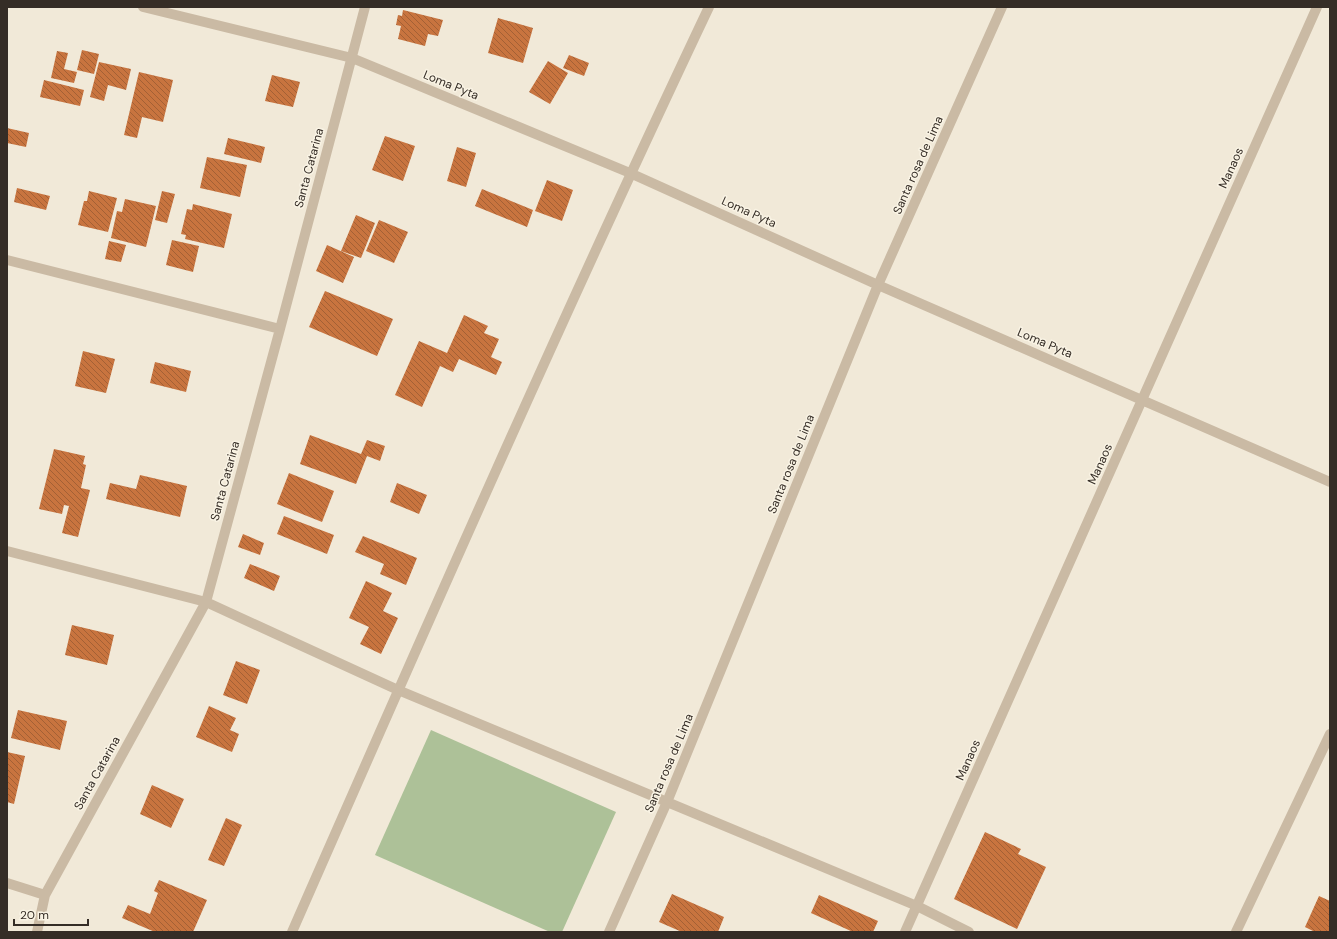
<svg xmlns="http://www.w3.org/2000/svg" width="1337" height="939" viewBox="0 0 1337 939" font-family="'DM Sans',sans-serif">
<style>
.pitch{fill:#adc198}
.building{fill:url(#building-back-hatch)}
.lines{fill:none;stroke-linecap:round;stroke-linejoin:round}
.minor{stroke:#cabaa4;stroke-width:10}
.labels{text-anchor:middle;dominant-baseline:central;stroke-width:3;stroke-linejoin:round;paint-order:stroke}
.street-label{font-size:12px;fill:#352d26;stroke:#f9f3e4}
</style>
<defs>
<pattern id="building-back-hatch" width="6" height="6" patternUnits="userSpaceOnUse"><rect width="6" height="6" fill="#c8743f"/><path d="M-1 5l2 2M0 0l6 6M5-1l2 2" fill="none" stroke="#a36035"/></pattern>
</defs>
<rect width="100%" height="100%" fill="#f1e9d8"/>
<path class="pitch" d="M431,730L616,812L562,932H550L375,855Z"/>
<path class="building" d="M403,10L443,20L438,36L428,34L425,46L398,39L401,26L396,25L398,15L402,16Z
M498,18L533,28L523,63L488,53Z
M82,50L99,54L94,74L77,70Z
M57,51L68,53L64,69L77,72L74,83L51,78Z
M569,55L589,63L584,76L563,68Z
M548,61L568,73L550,104L529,92Z
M99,62L131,69L126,90L108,85L104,101L90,97Z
M139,72L173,80L163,122L142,117L137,138L124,135Z
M272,75L300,82L293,107L265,101Z
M44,80L84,90L80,106L40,97Z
M7,128L29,133L26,147L7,143Z
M385,136L415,146L403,181L372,170Z
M228,138L265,147L261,163L224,154Z
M457,147L476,153L466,187L447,181Z
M207,157L247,165L240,197L200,188Z
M547,180L573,190L562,221L535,211Z
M17,188L50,196L46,210L14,202Z
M482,189L533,210L527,227L475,206Z
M89,191L117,198L108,232L78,225L84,201H87Z
M162,191L175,194L167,223L155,220Z
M125,199L156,206L146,247L111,238L117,211L122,212Z
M193,204L232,214L224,248L185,239L186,235L181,234L187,209L192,210Z
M356,215L375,223L361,258L341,251Z
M379,220L408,232L394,263L366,251Z
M172,240L199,246L193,272L166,265Z
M109,241L126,245L121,262L105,259Z
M327,245L354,257L343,283L316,271Z
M325,291L393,319L377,356L309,327Z
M464,315L488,326L484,333L499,339L491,357L502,362L496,375L459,359L453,372L440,366L422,407L395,395L419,341L447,353Z
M83,351L115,359L106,393L75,386Z
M155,362L191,371L186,392L150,383Z
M310,435L361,454L367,440L385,446L380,461L367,456L356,484L300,464Z
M54,449L85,456L83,464L86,465L81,488L90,490L78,537L62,533L69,506L64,505L62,514L39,509Z
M289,473L334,491L322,522L277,504Z
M140,475L187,486L180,517L106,499L110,483L136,489Z
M397,483L427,495L419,514L390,502Z
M284,516L334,535L327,554L277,534Z
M243,534L264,543L260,555L238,547Z
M363,536L417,558L406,585L380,574L384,564L355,552Z
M250,564L280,576L274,591L244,578Z
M366,581L392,593L383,611L398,618L381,654L360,644L369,627L349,618Z
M72,625L114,635L107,665L65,655Z
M236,661L260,670L247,704L223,695Z
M209,706L236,718L230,730L239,734L232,752L196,737Z
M18,710L67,721L60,750L11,738Z
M7,752L25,756L14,804L7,802Z
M152,785L184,799L171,828L140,814Z
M226,818L242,825L224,866L208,860Z
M985,832L1021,849L1018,854L1046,867L1017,929L954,899Z
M159,880L207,900L193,932H155L122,918L128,905L150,914L158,893L154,891Z
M672,894L724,917L718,932H682L659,922Z
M819,895L878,921L873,932H853L811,913Z
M1319,896L1330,901V932H1315L1305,927Z"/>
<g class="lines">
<path class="minor" d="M143,7L352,58L630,173L878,285L1330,482
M7,260L280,329
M7,551L206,602L398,690L917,906L969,932
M7,883L45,895
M37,932L45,895L206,602L280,329L365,7
M292,932C428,622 564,313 709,7
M609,932L667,802L878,285L1002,7
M905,932L1317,7
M1236,932L1330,734"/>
</g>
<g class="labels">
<g class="street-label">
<text transform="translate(451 85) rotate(22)">Loma Pyta</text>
<text transform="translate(918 165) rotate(-66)">Santa rosa de Lima</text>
<text transform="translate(309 168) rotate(-75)">Santa Catarina</text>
<text transform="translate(1231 168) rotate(-66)">Manaos</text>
<text transform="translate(749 212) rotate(24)">Loma Pyta</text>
<text transform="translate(1045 343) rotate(23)">Loma Pyta</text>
<text transform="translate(791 464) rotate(-68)">Santa rosa de Lima</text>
<text transform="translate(1100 464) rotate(-66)">Manaos</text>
<text transform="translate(225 481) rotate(-75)">Santa Catarina</text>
<text transform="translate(968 760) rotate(-66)">Manaos</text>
<text transform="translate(669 763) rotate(-67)">Santa rosa de Lima</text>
<text transform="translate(97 773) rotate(-61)">Santa Catarina</text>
</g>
</g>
<rect width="1337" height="939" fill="none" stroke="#352d26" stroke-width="16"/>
<path d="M14 919v6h74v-6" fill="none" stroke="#352d26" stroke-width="2"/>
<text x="20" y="919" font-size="12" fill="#352d26" stroke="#f9f3e4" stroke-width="3" paint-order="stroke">20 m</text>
</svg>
